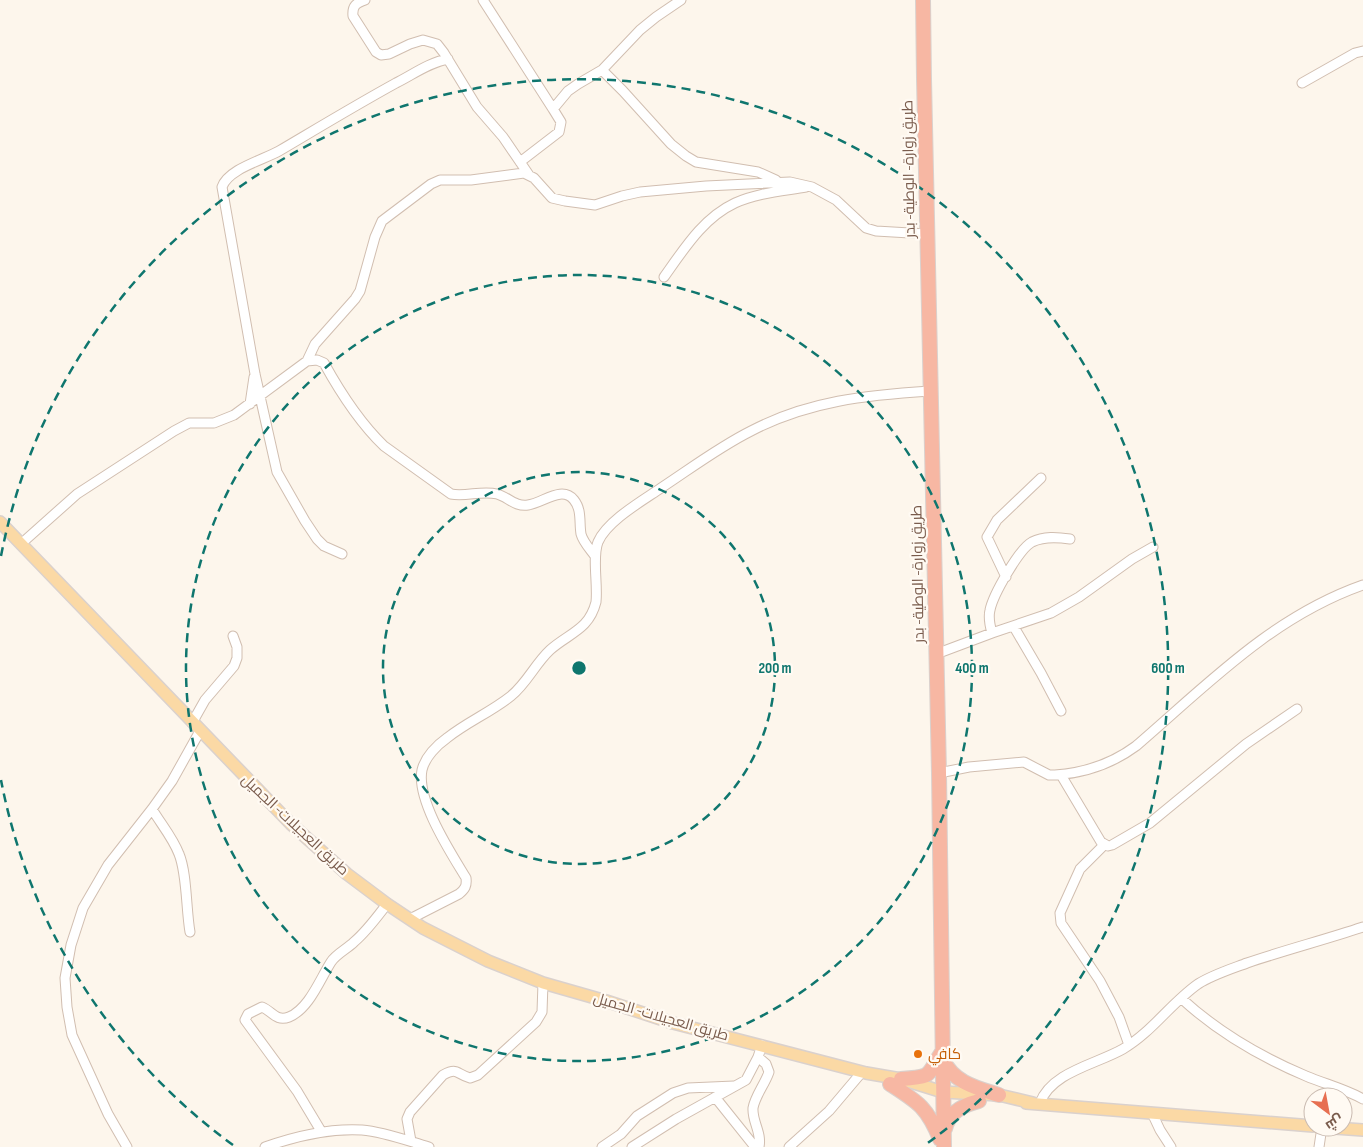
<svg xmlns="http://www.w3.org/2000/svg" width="1363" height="1147" viewBox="0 0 1363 1147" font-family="'Sofia Sans Condensed',Cairo,sans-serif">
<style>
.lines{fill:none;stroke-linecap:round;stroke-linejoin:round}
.minor-casing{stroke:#d1beb0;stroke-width:11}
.major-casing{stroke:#dad1cd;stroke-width:14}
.highway-casing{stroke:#dad1cd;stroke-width:16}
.minor{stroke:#fff;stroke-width:9}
.major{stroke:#fbd9a5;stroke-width:11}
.highway{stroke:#f7b7a3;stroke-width:14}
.ring{fill:none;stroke:#0f766e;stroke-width:2.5;stroke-dasharray:9 6}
.food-dot{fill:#e8710a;stroke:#fffaf3;stroke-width:2}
.labels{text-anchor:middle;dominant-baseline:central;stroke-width:4.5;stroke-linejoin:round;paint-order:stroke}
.street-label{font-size:15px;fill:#7a5c4d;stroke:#fffaf3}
.food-label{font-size:15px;fill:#c56008;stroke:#fffaf3;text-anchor:start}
.centre{fill:#0f766e;stroke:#fffaf3;stroke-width:2.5}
.ring-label{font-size:15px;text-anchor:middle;font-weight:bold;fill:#0f766e;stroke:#fffaf3;stroke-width:4.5;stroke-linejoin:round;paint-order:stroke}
</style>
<rect width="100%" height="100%" fill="#fdf6ec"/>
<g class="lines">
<defs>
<path id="minor" d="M365,0C356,3 352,6 353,16L376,52L381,55L389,54L410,44L423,40L437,44L444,53L477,107L503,137L529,175
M483,0L553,109
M602,70L623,91L671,144L686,156L696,162L758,172L776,180
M1302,83L1355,53L1363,51
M520,162L559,132L561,122L553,109L568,91L578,84L602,70L640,30L656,17L681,0
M664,277C684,249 703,218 735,203C757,193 783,191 806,187
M307,361L315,344L355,299L360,291L375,237L382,221L431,184L440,180H471L524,173L534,178L552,198L565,201L595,205L622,196L640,192L706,186L790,182L812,187L836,200L866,228L876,231L927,234
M250,404L254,377
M22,543L77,494L174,431L189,423H214L234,415L307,361L317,360L324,363C340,392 360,423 384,446L451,494C466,497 482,490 497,494C508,497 515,507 528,505C543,503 562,485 574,500C582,510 579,522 581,534C583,542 590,549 595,556
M342,554L324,546L317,539L305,521L277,472L255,374L222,187C228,169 263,160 279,151C318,128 356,105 396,83C412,75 430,62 448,59
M1006,577L987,537L997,520L1041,478
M1014,627L1041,673L1061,711
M992,633C990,626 988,618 990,610C993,595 1019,549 1032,542C1044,536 1057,537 1070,539
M936,654L992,633L1051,613L1079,597L1132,559L1153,547
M192,723L205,700L234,666L237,658V647L233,636
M939,773L969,767L1024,762L1049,775H1055C1084,773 1113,763 1136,746C1208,684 1272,617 1363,585
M1061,775L1101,842L1108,846L1112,845L1150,823L1246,744L1297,709
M152,809C161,824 173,838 179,854C187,873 186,909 190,932
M1104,845L1080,869L1060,913L1061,923L1100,981L1119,1017L1129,1045
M410,919L459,894C465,889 467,886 466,878C451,853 416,800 422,770C425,757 437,745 447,738C467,722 491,712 511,696C527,683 535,664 550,650C569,633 589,630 596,602C598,584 592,557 598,542C607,521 642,501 661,488C690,469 719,447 751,431C808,401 867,395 930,391
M1182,999C1218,1032 1261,1057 1306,1076C1325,1084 1345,1089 1363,1099
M758,1057L766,1064L769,1072C765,1084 755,1096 753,1108C752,1122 762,1132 759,1147
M715,1097L755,1147
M1040,1103C1051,1072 1097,1064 1123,1049C1152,1032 1171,1003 1198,984C1212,975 1231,969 1247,963C1285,950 1324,940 1363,927
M1152,1113L1160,1130L1171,1147
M321,1131L297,1091L245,1020L248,1014L262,1007C272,1011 276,1022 289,1017C309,1009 320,979 331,962C336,954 347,949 354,942C367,931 377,917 387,904
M411,1141L407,1119L410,1112L443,1075C458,1067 456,1074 470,1078L478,1075L536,1022L542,1012L543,983
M127,1147L108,1114L72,1035L67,1007L65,978L71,945L83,908L108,865L152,809L172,781L200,731
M265,1147C296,1136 329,1128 362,1130C385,1132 408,1141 429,1147
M602,1147L621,1134L637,1116L673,1093L688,1088L734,1086
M632,1147L676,1119L746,1080L758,1057L762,1045
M789,1147L829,1111L862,1072
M1319,1147L1322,1127"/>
<path id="major" d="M0,522L291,824L347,874L387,904L423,928L488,961L543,983L606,1001L673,1023L866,1073L901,1079L943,1092L999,1095L1033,1103
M1026,1103L1313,1126
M1321,1127L1363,1130"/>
<path id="highway" d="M923,0L924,79L939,773L944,1147
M943,1060C954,1083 977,1088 999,1095
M901,1079C934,1077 926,1076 942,1052
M890,1084C918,1102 927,1107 940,1139
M945,1129C949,1112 963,1105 979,1101"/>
</defs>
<use href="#minor" class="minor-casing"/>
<use href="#major" class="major-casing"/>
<use href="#highway" class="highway-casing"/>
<use href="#minor" class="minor"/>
<use href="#major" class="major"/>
<use href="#highway" class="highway"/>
</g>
<g class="ring">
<circle cx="579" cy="668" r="196"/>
<circle cx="579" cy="668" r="393"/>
<path d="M233 1145A589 589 0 0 1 1 780M1 556A589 589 0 1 1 925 1145"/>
</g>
<circle class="food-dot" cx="918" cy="1054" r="5"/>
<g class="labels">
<g class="street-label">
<text transform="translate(909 169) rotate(-91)">طريق زوارة- الوطية- بدر</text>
<text transform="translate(918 574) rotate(-91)">طريق زوارة- الوطية- بدر</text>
<text transform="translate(295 825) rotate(43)">طريق العجيلات- الجميل</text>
<text transform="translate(661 1017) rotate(16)">طريق العجيلات- الجميل</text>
</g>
<g class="food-label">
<text x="928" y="1054">كافي</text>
</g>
</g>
<circle cx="579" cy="668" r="8" class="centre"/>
<g class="ring-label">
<text x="775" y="673">200 m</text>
<text x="972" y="673">400 m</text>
<text x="1168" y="673">600 m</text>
</g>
<g transform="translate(1328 1112) rotate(148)"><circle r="24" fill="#fffaf3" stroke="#cabbb1"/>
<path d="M0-4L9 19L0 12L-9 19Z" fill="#e76f51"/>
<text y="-8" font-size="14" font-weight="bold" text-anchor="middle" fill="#7a5c4d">ش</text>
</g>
</svg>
